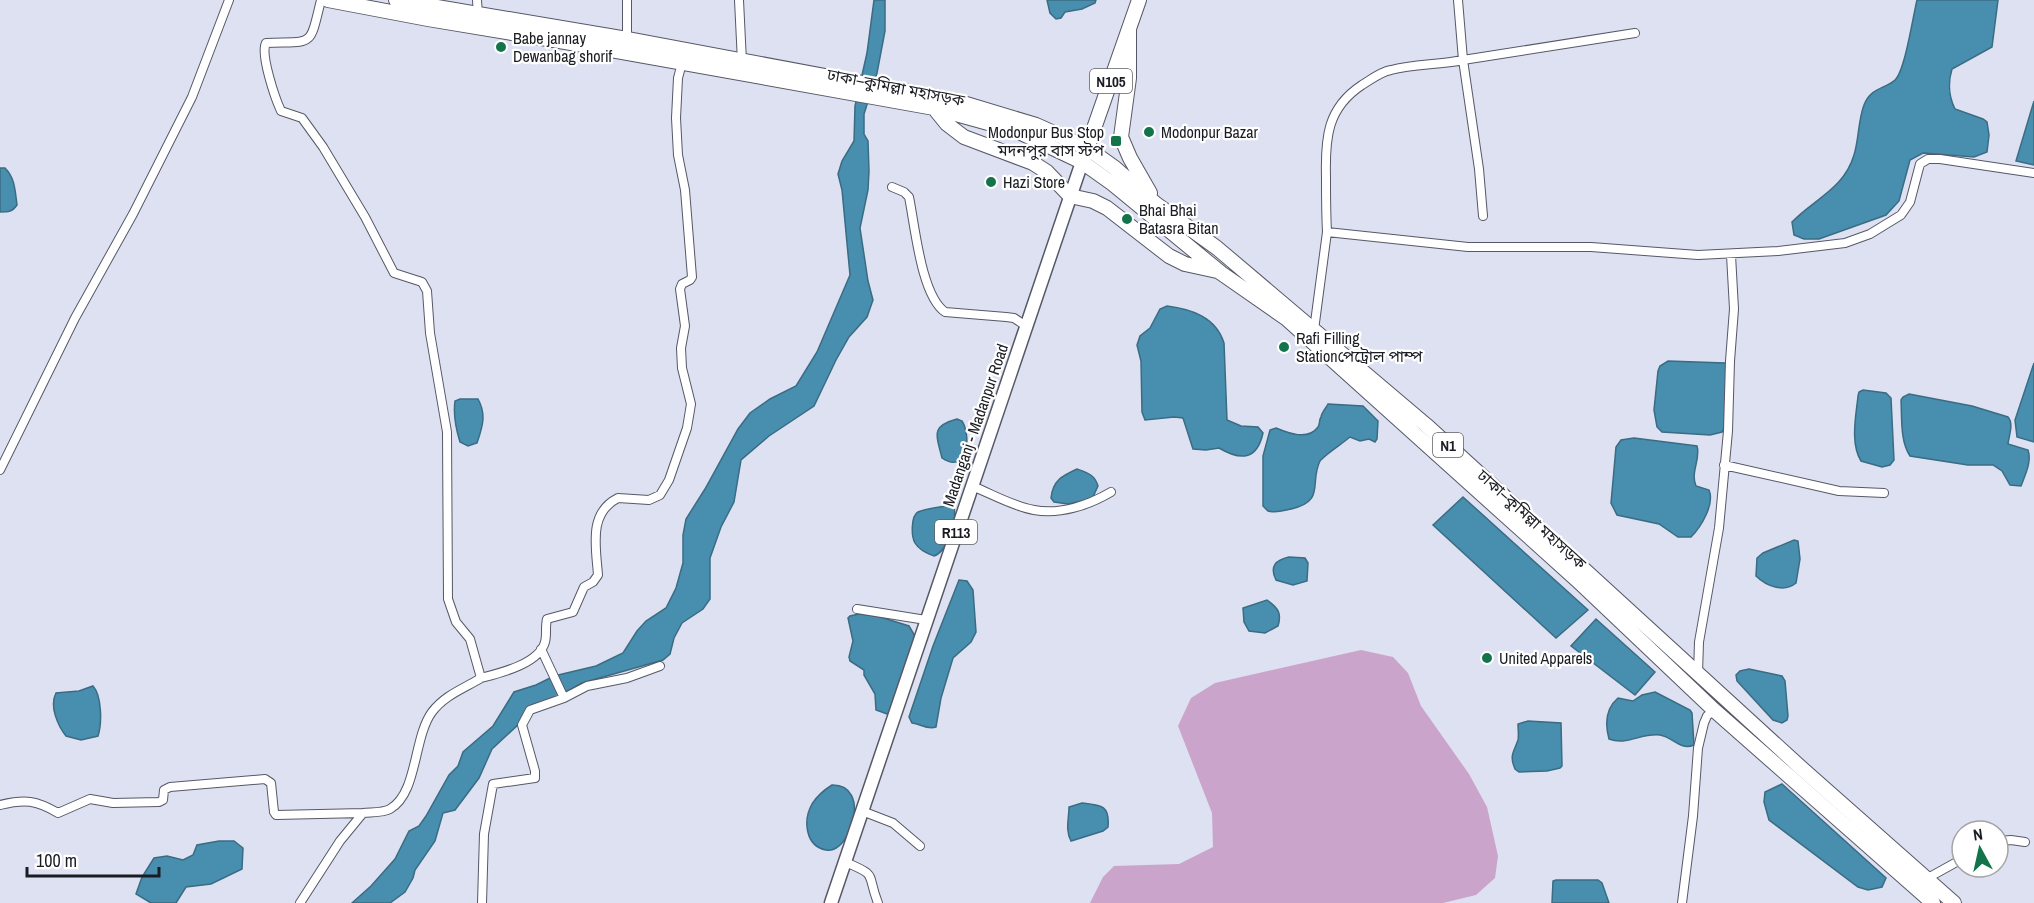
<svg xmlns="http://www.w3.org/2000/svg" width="2034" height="903" viewBox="0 0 2034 903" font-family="'Archivo Narrow','Noto Sans Bengali',sans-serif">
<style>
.green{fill:#cba4cc}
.water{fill:#488eae;stroke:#3a6c84;stroke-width:1.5}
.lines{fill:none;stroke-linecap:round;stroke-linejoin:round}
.street-casing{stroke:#565866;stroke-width:10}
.primary-casing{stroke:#565866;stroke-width:15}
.highway-casing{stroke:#565866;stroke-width:16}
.street{stroke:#fff;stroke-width:8}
.primary{stroke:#fff;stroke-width:12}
.highway{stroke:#fff;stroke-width:14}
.poi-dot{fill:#13734a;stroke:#fff;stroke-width:2}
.labels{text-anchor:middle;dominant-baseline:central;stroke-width:4.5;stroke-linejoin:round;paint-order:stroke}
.shield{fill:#fff;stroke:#5f6064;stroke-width:1.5}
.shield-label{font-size:15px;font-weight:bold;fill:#1b1c22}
.poi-label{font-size:16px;fill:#1b1c22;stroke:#fff;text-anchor:start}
.street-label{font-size:16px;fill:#1b1c22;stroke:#fff}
</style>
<rect width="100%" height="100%" fill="#dee1f1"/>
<path class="green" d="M1361,650L1393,657L1408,673L1421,706L1469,774L1487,807L1498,856L1495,878L1476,895L1443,903H1090L1103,877L1114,866L1179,864L1213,847L1212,813L1178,726L1191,698L1215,683Z"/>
<path class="water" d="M874,0H885V31L877,73L864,114V134L868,141L869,171L868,190L860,228L868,281L873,300L867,317L849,337L836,360L814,406L769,436L741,460L734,502L721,527L710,558V599L703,609L682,623L674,638L670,654L663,660L582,683L557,697L529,708L521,722L492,749L479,778L455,810L443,813L435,841L415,870L413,878L405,892L390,903H352L371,886L395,859L409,831L419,826L426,816L449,775L458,766L463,752L493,726L514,692L536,685L554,676L596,666L623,653L637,631L646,621L666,608L676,588L683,563V535L686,519L705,489L738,429L750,413L770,399L796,386L817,352L850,275L842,190L838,174L842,161L854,141L855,106L867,53Z
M1047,0H1096L1095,3L1082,9L1065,12L1061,18L1056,19L1050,13Z
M1917,0H1998L1992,47L1952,69C1948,82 1949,97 1955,109L1983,119L1987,122L1989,135L1987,152L1974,157L1923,153L1910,160L1899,201L1886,215L1819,239H1804L1794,235L1792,222C1814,199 1844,189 1854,155C1859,139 1858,121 1864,105C1871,87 1885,89 1895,80C1905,71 1913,16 1917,0Z
M2034,101V165L2016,161Z
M0,168H5C15,178 15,190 17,205C12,212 9,212 0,212Z
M1167,306C1191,309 1216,317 1224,343L1227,420L1241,426L1258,427L1263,433C1257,460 1241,461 1219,448L1206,450L1193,449L1183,418L1174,417L1145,420L1142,412L1141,361L1137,345L1140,336L1150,328L1160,309Z
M1668,361L1725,363L1727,365L1725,426L1722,432L1710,435L1662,432L1657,427L1654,410L1658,371L1660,366Z
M2034,363V442L2017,437L2015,420Z
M1863,390L1886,393L1891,398L1894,460L1890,465L1882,467L1861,461C1850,443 1856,416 1858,396L1859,392Z
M1909,394L1972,406L2008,417C2014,424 2009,435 2008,444L2028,450C2032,462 2025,475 2021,486L2010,485L2002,471L1993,465H1968L1910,456C1900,441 1902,418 1901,400L1903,397Z
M460,399H478C487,415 482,428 477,443L468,446L460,442C456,429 453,415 455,401Z
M1328,404L1363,406L1378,421L1377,439L1375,442L1369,439L1360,441L1350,437C1343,443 1323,456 1320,461C1309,483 1326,501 1291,509C1283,511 1276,513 1268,511L1263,506V456L1270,430L1276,428C1288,433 1308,441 1318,427C1320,424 1319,420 1321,417C1322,412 1326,408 1328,404Z
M957,419L962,421C972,437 967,475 942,458C936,434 931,426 957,419Z
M1634,438L1697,446C1701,459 1690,472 1696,486L1709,490C1715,504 1701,527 1691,537H1678L1659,524L1617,515L1611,503L1616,447L1621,440Z
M1077,469C1088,473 1095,475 1098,486L1092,499L1068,504L1054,502L1051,498C1053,480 1062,476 1077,469Z
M1463,497L1588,610L1556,638L1433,525Z
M951,505L954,507C957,521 948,551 934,556C927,553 919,550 915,543C911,536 911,516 918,512C927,508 941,507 951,505Z
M1794,540L1798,541L1800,559L1796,583C1784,593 1766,586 1756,576L1757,558L1763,553Z
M1289,557L1305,558L1308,563L1307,581L1293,585L1276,580C1269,566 1276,560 1289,557Z
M959,580L967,581L973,590L976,632L971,642L953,658L941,698L936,727C927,730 921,724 912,723L909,717L933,646Z
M1267,600C1278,608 1282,613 1278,626L1265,633L1249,631L1244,622L1243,608Z
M859,614L877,616L909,626L915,636L890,713L887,714L876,710L875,694L864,675V670L850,661L849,657L853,641L848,618L850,616Z
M1596,619L1655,672L1635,695L1571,646Z
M1749,669L1782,676L1785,681L1788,716L1787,720L1782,723L1773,720L1737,681L1736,675L1740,671Z
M93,686C102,696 102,724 98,736L81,740L66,736C58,726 49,706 56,693L79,691Z
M1655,692L1690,710L1692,713L1694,745C1680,751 1673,737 1660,735C1640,733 1627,746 1609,739C1605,724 1605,709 1618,698L1633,701L1642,695Z
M1528,721L1561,723L1562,766L1560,768L1547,771L1519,772L1515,769C1509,755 1514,752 1518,740C1519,735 1518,729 1518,724Z
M1782,784L1886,878L1882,887L1868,890L1858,887L1769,820L1764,802L1765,792Z
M832,785C872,784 851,855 826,850C805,846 803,820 812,804C817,796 824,790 832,785Z
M1082,803C1101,805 1110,805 1108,827L1103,831L1071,841C1065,830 1069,819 1069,807Z
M219,841H234L243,848L242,869L211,884L186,887L176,903H151L136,894L142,877L154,858L167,856L183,860L193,855L197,845Z
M1556,880H1598L1602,883L1609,903H1552L1553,881Z"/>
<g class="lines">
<defs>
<path id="street" d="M477,0L478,15
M739,0L742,62
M627,39V0
M892,187L904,192L909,197C915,226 921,295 945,312L1006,317L1014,318L1026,326
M1483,216L1479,169L1463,60L1635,33
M1327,232C1326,213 1326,195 1326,177C1325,138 1327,108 1362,85C1372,79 1380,72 1391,70C1414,64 1439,65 1463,60L1458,0
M1314,330L1327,232L1468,247H1591L1698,255L1778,251L1845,243L1870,234L1901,215L1910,202L1920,164L1928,159H1940L2034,173
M1724,465L1839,491L1884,493
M0,470L75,318L133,214L192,97L229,0
M972,486C992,494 1012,506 1034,510C1060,515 1089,505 1111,492
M857,609L926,620
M541,649L564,698
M1698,673L1699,642L1719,528L1728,431L1730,361L1734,309L1731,255
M481,678C500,673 539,664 545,642C547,635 545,627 547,619L573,612L584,587L593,582L598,575C596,547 588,513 618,498L649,500L660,495L669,480L687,428L691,404L682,368L681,348L685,326L680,289L682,284L690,280L692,277L685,190L678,155L676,118L678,78L682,63
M0,805C25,799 36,800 58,813L90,799L113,803L159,802L163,800L164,790L170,787L265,779L271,783L274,812L276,815L363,813
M862,811L893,823L920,846
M1998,841L2011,840L2025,842
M845,862C879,876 866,873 878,903
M1926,879L1962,859
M300,903L340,841L363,813C371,812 383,813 390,809C418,793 413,738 432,712C445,695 463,689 481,678L470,639L456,622L448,599L447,432L430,333L427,291L422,282L394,273L365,217L323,147L302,118L281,111C275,98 260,54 266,43C314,41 309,49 321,0
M482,903L484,834L493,784L535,778V771L522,725L530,710L564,698L587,686L627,678L660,666
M1682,903L1693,816L1698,748L1704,723L1707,716L1714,710"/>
<path id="primary" d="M831,903L1082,162"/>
<path id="highway" d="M328,0L428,19L583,45L934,108L1017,131L1082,162L1113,184L1221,273L1287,319L1577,580L1714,710L1933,903
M396,0L627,39L953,100L1036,125L1087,148L1115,168L1156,204L1217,248L1426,425L1799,766L1954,903
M1129,29V78L1121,137L1130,158L1150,193
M934,108L947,124L964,137L1033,163L1047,172L1070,196L1093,201L1107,208L1169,256L1185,264L1217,271
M1084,157L1139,0"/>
</defs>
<use href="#street" class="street-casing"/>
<use href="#primary" class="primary-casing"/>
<use href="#highway" class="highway-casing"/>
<use href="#street" class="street"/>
<use href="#primary" class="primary"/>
<use href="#highway" class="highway"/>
</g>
<g class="poi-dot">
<circle cx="501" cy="47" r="6"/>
<circle cx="1149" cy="132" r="6"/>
<rect x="1110" y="135" width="12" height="12" rx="3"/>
<circle cx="991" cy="182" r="6"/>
<circle cx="1127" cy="219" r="6"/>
<circle cx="1284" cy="347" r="6"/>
<circle cx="1487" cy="658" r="6"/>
</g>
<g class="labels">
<g class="shield">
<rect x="1090" y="69" width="42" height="24" rx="4.5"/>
<rect x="1433" y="433" width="30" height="24" rx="4.5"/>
<rect x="935" y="520" width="42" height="24" rx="4.5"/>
</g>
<g class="shield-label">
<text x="1111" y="81">N105</text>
<text x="1448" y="445">N1</text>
<text x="956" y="532">R113</text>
</g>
<g class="poi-label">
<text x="513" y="38">Babe jannay<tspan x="513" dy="18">Dewanbag shorif</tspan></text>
<text x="1104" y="132" text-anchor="end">Modonpur Bus Stop<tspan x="1104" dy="18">মদনপুর বাস স্টপ</tspan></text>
<text x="1161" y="132">Modonpur Bazar</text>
<text x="1003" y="182">Hazi Store</text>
<text x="1139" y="210">Bhai Bhai<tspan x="1139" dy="18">Batasra Bitan</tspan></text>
<text x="1296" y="338">Rafi Filling<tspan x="1296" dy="18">Stationপেট্রোল পাম্প</tspan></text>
<text x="1499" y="658">United Apparels</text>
</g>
<g class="street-label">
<text transform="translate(896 87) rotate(11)">ঢাকা–কুমিল্লা মহাসড়ক</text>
<text transform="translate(975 425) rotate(-71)">Madanganj - Madanpur Road</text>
<text transform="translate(1532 519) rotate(42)">ঢাকা–কুমিল্লা মহাসড়ক</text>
</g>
</g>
<g transform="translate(1980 849) rotate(352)"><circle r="28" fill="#ffffff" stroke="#a4a4a7" stroke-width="1.5"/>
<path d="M0-4.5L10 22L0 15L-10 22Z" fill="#13734a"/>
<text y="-9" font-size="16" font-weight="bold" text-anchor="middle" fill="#1b1c22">N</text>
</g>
<path d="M27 867v9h132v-9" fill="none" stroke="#1b1c22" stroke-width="3"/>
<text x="36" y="867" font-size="18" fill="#1b1c22" stroke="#ffffff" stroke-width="4.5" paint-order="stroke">100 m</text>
</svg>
